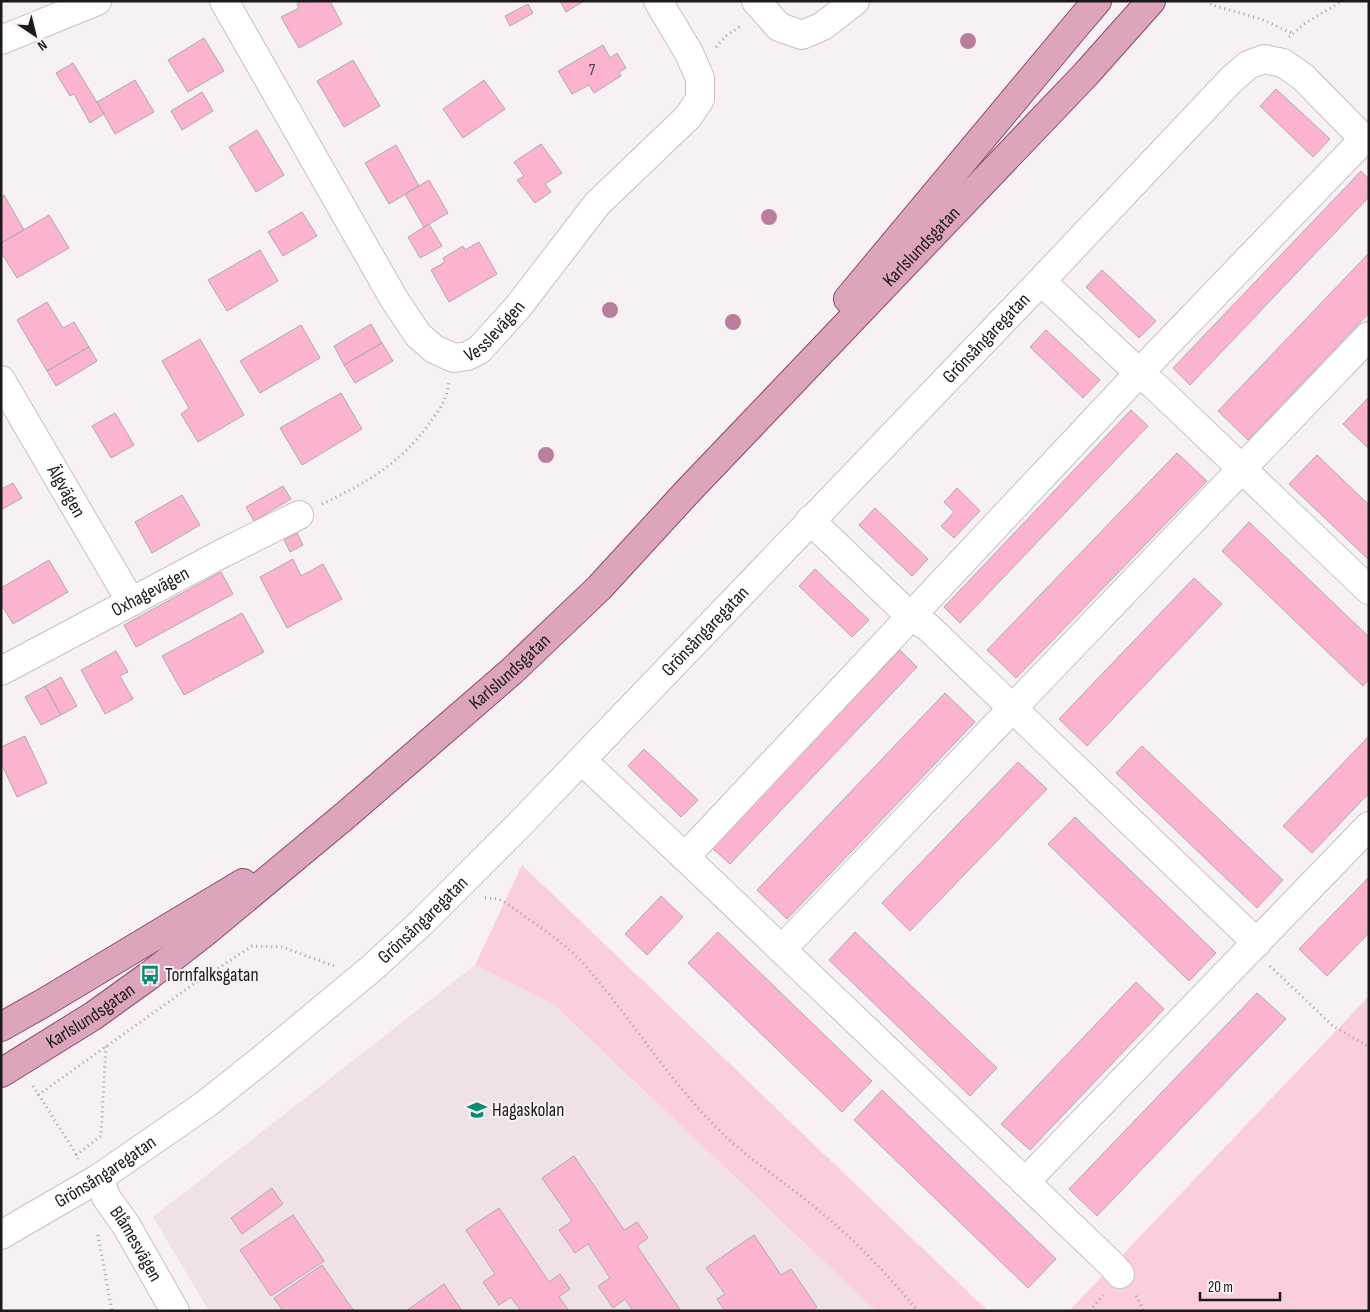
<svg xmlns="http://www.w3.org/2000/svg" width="1370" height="1312" viewBox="0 0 1370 1312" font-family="'Sofia Sans Condensed',sans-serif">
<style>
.built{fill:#f0e1e6}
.green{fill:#fbcedf}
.building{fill:#fcb3d0;stroke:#b0aaac}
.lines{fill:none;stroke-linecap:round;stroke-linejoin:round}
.minor-casing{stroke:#c7c0c3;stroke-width:30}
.major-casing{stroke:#8a4c67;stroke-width:30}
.path{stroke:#a6a0a2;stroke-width:3;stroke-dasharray:1 4;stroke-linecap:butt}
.minor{stroke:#fff;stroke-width:28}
.major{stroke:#dda4bd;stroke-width:28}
.tree{fill:#b97e9c}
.labels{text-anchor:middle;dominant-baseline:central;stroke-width:4;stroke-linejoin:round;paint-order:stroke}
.number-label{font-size:16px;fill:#534047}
.street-label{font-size:19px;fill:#1b1919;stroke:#f8f1f3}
.poi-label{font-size:19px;fill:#1b1919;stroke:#f8f1f3;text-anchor:start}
</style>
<rect width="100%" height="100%" fill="#f8f1f3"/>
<path class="built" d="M475,965L553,1004L876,1311H209L153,1217Z"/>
<path class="green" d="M522,865L988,1311H876L553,1004L475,965Z
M1369,996V1311H1069Z"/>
<path class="building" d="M301,1H308V2L310,1H330L342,24L299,48L281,17L299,8L297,4Z
M560,1H584L566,12Z
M528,4L533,13L510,26L505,16Z
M204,38L224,71L188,92L168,60Z
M603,45L610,58L617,53L626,68L619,72L621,76L594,93L589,85L572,94L558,71Z
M353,60L380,106L344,127L317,81Z
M73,63L104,114L90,123L74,94L70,96L56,73Z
M135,80L154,112L115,134L97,102Z
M484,80L505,109L463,138L443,109Z
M1276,89L1330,139L1313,157L1260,106Z
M202,92L213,111L182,130L171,111Z
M257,130L284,175L256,192L229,147Z
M541,144L562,173L545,184L551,192L535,203L517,180L524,176L514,162Z
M396,145L419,186L389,204L365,163Z
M1361,171L1369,179V197L1190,385L1173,368Z
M429,180L448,213L424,227L405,194Z
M4,195L24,230L1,243V197Z
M302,212L317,236L283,256L268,232Z
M49,215L69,248L17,278L1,252V243Z
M429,224L442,246L420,258L408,237Z
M479,242L497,274L449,302L431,270L445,262L443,258L463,246L465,250Z
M260,250L278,281L227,311L208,280Z
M1369,253V313L1248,440L1218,411Z
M1102,270L1156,321L1139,338L1086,287Z
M47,302L63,328L74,322L89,347L47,371L17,320Z
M371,324L382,343L344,365L334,346Z
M301,325L320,358L260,393L240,361Z
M1046,330L1100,380L1083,398L1030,347Z
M200,339L244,415L198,442L181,414L189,408L162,361Z
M382,343L393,361L355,383L344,365Z
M89,347L97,361L56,386L47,371Z
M341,393L362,429L302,465L280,428Z
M1369,397V449L1343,424Z
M1131,410L1148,426L960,623L944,607Z
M115,413L134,445L111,458L92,426Z
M1177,453L1207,481L1016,678L987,650Z
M1317,455L1369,505V560L1289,484Z
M13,483L22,498L1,510V489Z
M283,486L291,499L254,521L246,507Z
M957,488L980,511L954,538L941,526L954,512L944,502Z
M182,495L200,525L152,553L135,522Z
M875,508L928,559L912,576L859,525Z
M1249,522L1369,637V679L1363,686L1222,551Z
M297,533L303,545L290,552L284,540Z
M293,559L301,576L323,564L342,599L287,628L260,577Z
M49,560L68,592L13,624L1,604V588Z
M815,569L869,620L852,637L799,586Z
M221,572L233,594L136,647L124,625Z
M1194,578L1222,604L1087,746L1059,719Z
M242,613L264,652L184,695L162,656Z
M900,650L917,667L730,864L712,848Z
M116,651L128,672L120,676L133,699L105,714L81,670Z
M61,677L77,706L61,715L45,686Z
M45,686L61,715L41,725L25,697Z
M945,693L975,722L787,919L757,890Z
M25,736L47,783L17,797L1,763V747Z
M1369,736V793L1312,853L1283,826Z
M1142,746L1283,880L1257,908L1116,773Z
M644,749L698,800L681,817L628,766Z
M1018,762L1047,789L910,931L882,903Z
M1075,817L1216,953L1189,981L1048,844Z
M1369,877V933L1327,976L1299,949Z
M661,896L683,917L647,955L625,934Z
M718,932L872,1081L842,1112L688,963Z
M855,932L997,1068L970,1096L829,960Z
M1136,982L1164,1009L1030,1150L1001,1124Z
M1257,993L1286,1019L1097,1216L1069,1189Z
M882,1090L1056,1259L1028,1288L854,1120Z
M574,1156L624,1230L637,1222L648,1238L637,1246L681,1311H633L625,1299L613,1308L598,1286L610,1278L588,1244L575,1253L559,1230L572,1221L542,1178Z
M272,1188L283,1204L242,1234L231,1218Z
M499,1208L549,1282L560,1274L570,1289L559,1297L569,1311H521L511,1297L499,1305L483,1282L495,1274L466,1230Z
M293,1215L324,1261L271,1296L240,1250Z
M754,1235L781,1275L791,1269L817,1307L812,1311H725L717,1299L725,1294L706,1268Z
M322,1265L354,1311H283L274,1298Z
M444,1284L462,1311H406Z"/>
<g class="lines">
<defs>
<g id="minor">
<path id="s1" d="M224,1L394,299L418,335L434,349L454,358L467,356L479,350L518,307L597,204L688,117L700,99V78L689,53L658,1"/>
<path d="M756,1L779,27L802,35L823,26L855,1"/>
<path d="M1,40L97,1"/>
<path d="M1041,281L1139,373L1154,385L1369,590"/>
<path id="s2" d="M1,380L131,602"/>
<path d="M810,520L911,617L928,627L1257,943"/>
<path id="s3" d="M1,671L221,554L299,515"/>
<path d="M592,770L685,857L1110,1263L1120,1274"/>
<path d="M685,857L1139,373L1364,139"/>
<path d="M782,949L1369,336"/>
<path id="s4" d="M99,1178L106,1197L126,1225L175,1311"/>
<path d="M1025,1182L1369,826"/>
<path id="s5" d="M1,1235L99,1178L206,1104L260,1061L372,968L422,922L521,823L1041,281L1231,80L1248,65L1264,59L1283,63L1303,77L1364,139L1369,142"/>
</g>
<g id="major">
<path d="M848,299L1074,28L1097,1"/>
<path d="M1,1027L45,1002L243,883"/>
<path id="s6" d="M1,1073L93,1016L150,975L204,933L347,814L512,671L599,588L689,490L1086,74L1151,1"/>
</g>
</defs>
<use href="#minor" class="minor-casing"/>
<use href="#major" class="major-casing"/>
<path class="path" d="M1206,1L1212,5L1261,19L1294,34
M1289,37L1304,24L1342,1
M716,47L726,36L742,25
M322,504C366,483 400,464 429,424C434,416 442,407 445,398C447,393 448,388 449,383
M485,898L498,899L503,901C528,919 556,936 578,958C595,975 609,995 624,1014C655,1055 685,1097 722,1133C751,1161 786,1183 817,1209C854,1239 887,1274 918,1311
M1270,966L1333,1026L1369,1047
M33,1086L73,1149L78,1159
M38,1095L191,986L252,946L282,947L334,966
M76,1155L101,1136L106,1045
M98,1235L112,1311
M1136,1296L1144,1311
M1090,1311L1103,1295"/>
<use href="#minor" class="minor"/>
<use href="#major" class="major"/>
</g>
<g class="tree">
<circle cx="968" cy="41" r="8"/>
<circle cx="769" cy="217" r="8"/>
<circle cx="610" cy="310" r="8"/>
<circle cx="733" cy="322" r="8"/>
<circle cx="546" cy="455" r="8"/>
</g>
<defs>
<symbol id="bus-bare" viewBox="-9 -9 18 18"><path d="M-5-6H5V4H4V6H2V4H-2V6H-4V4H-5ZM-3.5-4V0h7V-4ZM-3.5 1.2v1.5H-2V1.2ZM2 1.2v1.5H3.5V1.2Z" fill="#068c73" stroke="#f8f1f3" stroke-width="2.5" paint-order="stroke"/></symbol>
<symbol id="school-bare" viewBox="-9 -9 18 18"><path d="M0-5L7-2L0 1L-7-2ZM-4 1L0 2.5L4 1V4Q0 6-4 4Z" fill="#068c73" stroke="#f8f1f3" stroke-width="2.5" paint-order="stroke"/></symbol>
</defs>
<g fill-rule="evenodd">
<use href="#bus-bare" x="136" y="961" width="28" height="28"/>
<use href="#school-bare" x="463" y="1096" width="28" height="28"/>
</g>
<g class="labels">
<g class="number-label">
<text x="592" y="70">7</text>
</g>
<g class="street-label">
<text stroke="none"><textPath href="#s6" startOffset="1241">Karlslundsgatan</textPath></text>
<text stroke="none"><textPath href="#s1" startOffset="480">Vesslevägen</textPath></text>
<text stroke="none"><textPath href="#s5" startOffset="1338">Grönsångaregatan</textPath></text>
<text stroke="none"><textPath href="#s2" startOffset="129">Älgvägen</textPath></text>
<text stroke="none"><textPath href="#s3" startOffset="169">Oxhagevägen</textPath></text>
<text stroke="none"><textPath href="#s5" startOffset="932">Grönsångaregatan</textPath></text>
<text stroke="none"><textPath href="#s6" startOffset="649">Karlslundsgatan</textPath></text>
<text stroke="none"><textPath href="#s5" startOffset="528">Grönsångaregatan</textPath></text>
<text stroke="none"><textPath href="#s6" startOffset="106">Karlslundsgatan</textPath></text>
<text stroke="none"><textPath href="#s5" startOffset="122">Grönsångaregatan</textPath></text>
<text stroke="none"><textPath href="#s4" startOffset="76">Blåmesvägen</textPath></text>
</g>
<g class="poi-label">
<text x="165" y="975">Tornfalksgatan</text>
<text x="492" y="1110">Hagaskolan</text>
</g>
</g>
<rect width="1370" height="1312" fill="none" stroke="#1b1919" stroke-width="5"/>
<g transform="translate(35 35) rotate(145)" stroke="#f8f1f3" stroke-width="4" paint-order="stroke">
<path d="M0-4L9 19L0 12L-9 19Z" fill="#1b1919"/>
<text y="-8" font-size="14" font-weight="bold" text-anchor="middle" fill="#1b1919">N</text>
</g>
<path d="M1200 1292v8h80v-8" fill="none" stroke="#1b1919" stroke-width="2.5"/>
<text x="1208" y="1292" font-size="15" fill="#1b1919" stroke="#f8f1f3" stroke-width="4" paint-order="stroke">20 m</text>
</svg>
